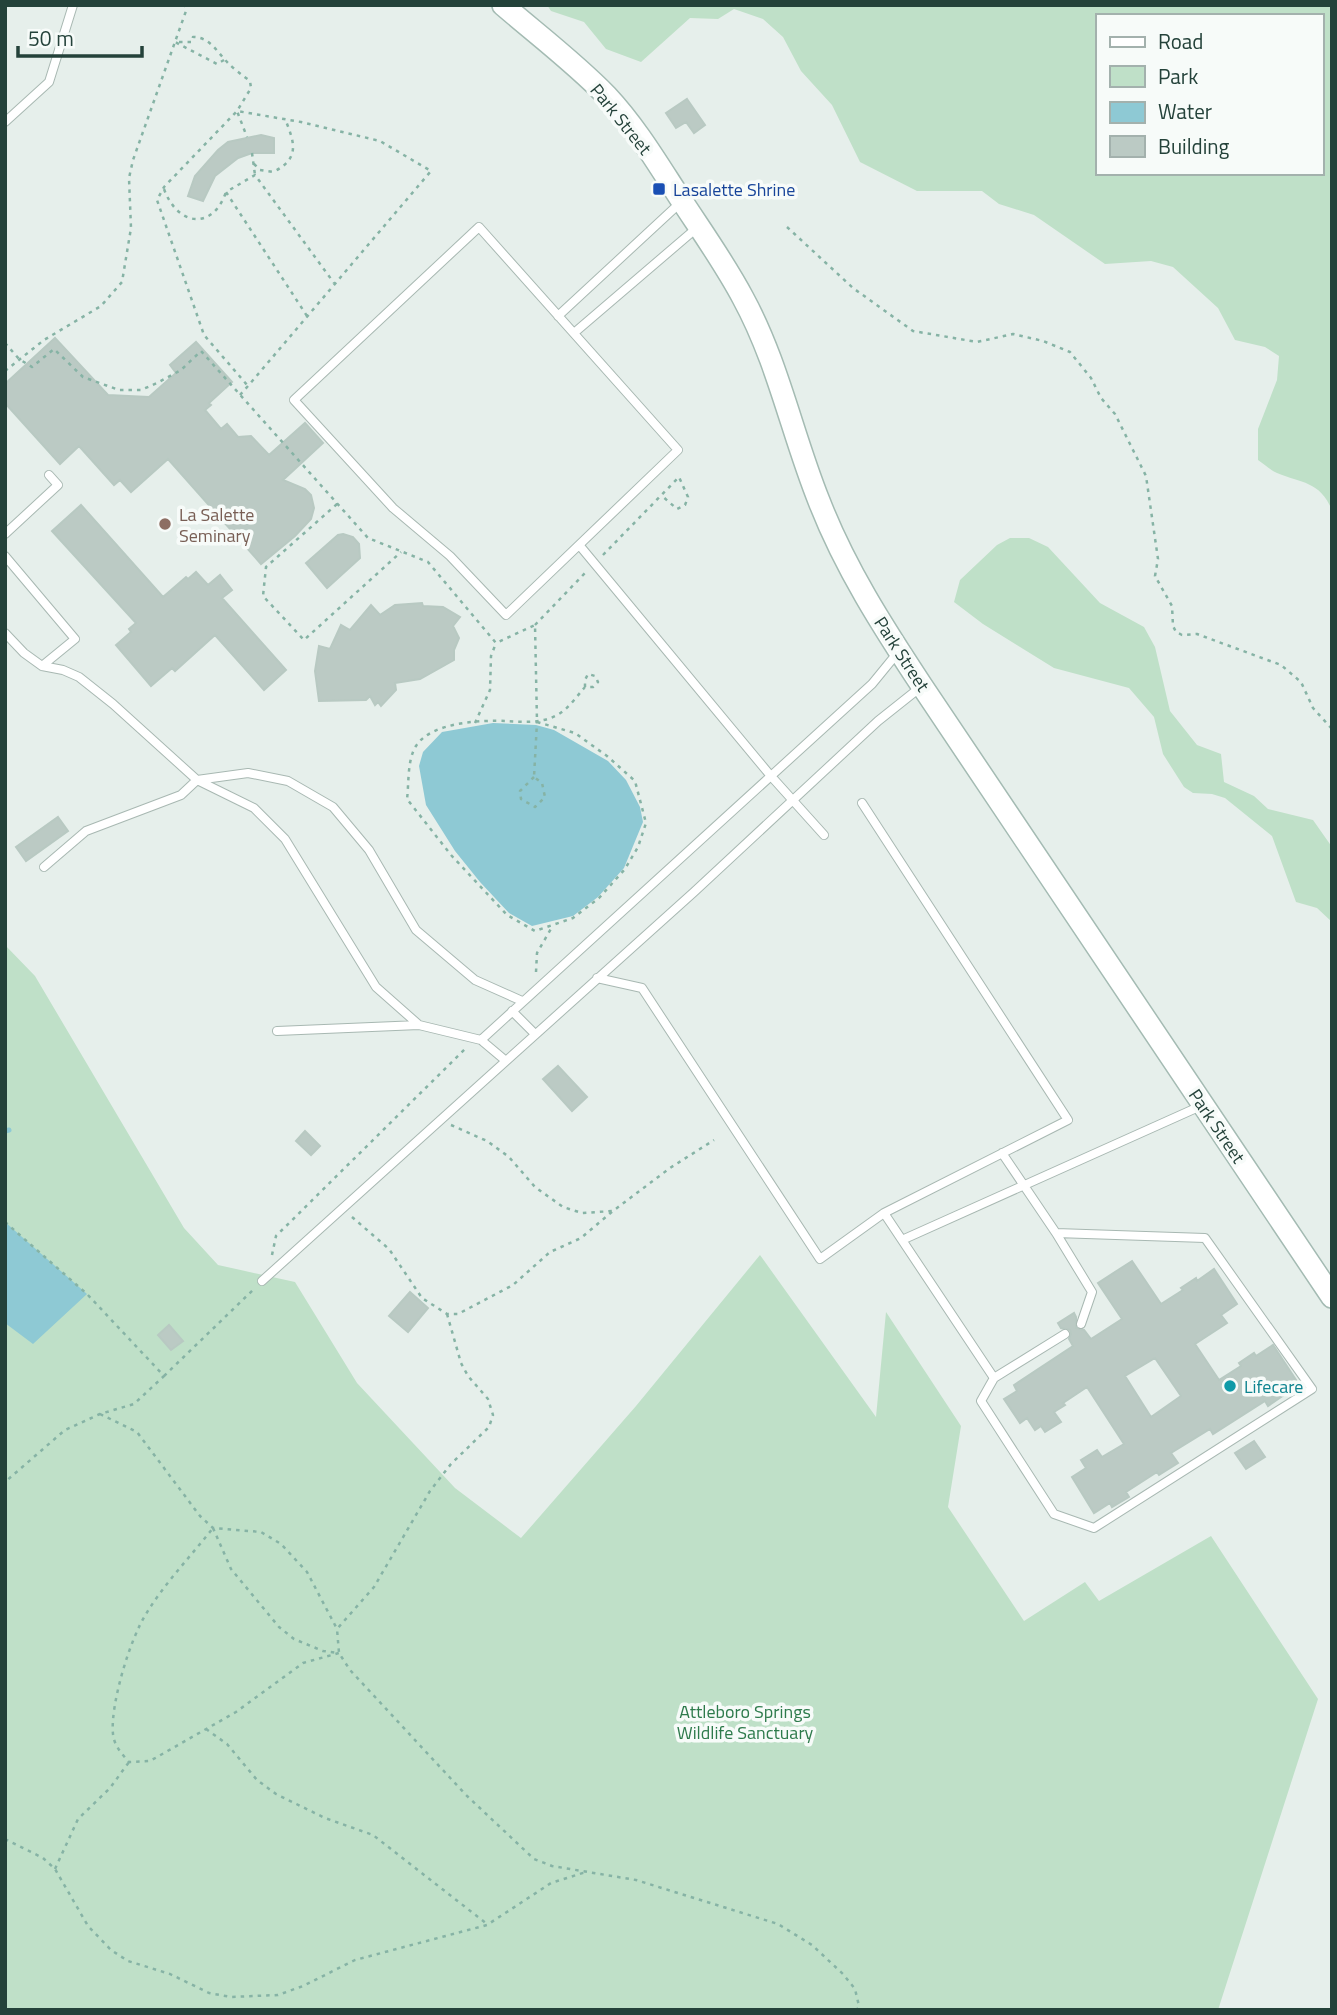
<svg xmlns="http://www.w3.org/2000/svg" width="1337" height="2015" viewBox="0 0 1337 2015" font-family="'Titillium Web',sans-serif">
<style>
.green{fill:#bfe0c8;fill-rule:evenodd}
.water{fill:#8ec9d4}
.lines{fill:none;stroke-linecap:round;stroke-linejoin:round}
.stream{stroke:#8ec9d4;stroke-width:5}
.building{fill:#bbcac4;stroke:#b8c9c2;stroke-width:2;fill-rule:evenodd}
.service-casing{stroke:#a8b8b2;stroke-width:10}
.secondary-casing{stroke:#a4bbb3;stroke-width:24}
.path{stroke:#86b3a5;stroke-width:2.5;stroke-dasharray:3.5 5;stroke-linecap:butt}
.service{stroke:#fff;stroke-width:8}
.secondary{stroke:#fff;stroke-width:21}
.transit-dot{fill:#1a4fb4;stroke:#f7fbf9;stroke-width:2.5}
.education-dot{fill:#8d6e63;stroke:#f7fbf9;stroke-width:2.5}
.culture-dot{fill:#0f9aa8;stroke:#f7fbf9;stroke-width:2.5}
.labels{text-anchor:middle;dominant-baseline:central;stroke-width:7;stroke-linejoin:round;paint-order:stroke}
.street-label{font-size:18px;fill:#24423a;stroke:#f7fbf9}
.transit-label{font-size:18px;fill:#164399;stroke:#f7fbf9;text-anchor:start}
.education-label{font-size:18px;fill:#785e54;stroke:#f7fbf9;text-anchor:start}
.culture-label{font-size:18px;fill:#0d838f;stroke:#f7fbf9;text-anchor:start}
.park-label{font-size:18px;fill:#2d7a4b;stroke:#f7fbf9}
</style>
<rect width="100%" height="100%" fill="#e6efeb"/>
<path class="green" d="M547,5H1332V510C1320,481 1301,483 1277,473C1270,470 1264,464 1258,460V429L1277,380L1279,356L1265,347L1235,340L1218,308L1173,267L1151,261L1105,264L1034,215L999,204L982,191H917L860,162L832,105L801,71L783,37L763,19L734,9L718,19L690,18L641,62L606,49L584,22L551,11ZM1097,16H1321V173H1097Z
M1010,538H1029L1048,547L1100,603L1144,627L1155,647L1170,711L1197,745L1221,754L1224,782L1254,796L1268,809L1313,820L1332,847V922L1317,908L1296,902L1272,836L1225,798L1212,794L1193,793L1184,787L1163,754L1154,717L1129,688L1054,668L983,624L954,602L960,580L997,545Z
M5,945L35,976L184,1228L218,1265L295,1282L357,1383L455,1488L521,1538L636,1406L760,1255L876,1417L886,1312L961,1426L948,1507L1024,1621L1085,1582L1099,1601L1211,1536L1318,1699L1218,2010H5Z"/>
<path class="water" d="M493,723L536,725L554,730L608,761L626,780L640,807L643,822L624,868L598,897L573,916L532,926L509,913L480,882L455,851L426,805L419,766L423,752L442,732Z
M5,1222L87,1294L33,1344L5,1323Z"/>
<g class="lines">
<path class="stream" d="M5,1131L9,1130"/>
</g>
<path class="building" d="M687,99L705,125L694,133L686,122L676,128L666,113Z
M261,135L274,138V153H252L238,158L215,176L203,201L188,196L195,176L218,150L228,142Z
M55,338L108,395L149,397L176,373L170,365L196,342L232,382L209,403L211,405L205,410L221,429L227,424L238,437L251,436L269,455L305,423L323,443L283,480L305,489L311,495L314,508L311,519L295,536L261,564L168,459L131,492L120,480L114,485L79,446L60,464L5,403V384Z
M81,505L163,597L186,577L188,579L196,572L208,585L220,575L232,590L222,598L286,670L264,690L215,635L175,671L172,668L151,686L116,645L131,632L129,629L136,623L52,531Z
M343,534L353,537L359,544L360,558L327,588L306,563L338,535Z
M422,603L423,606L443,607L460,617L453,626L459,638L454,650V660L420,679L395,683L396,690L381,706L378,702L375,705L370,696L366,700L319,701L315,671L319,646L330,649L341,625L350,630L371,605L380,615L395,605Z
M58,817L68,831L26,861L16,847Z
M558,1066L587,1097L572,1111L543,1079Z
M305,1131L320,1146L311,1155L296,1141Z
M1132,1261L1161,1304L1183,1290L1181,1288L1196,1278L1197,1281L1214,1269L1237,1304L1221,1315L1227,1323L1195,1344L1219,1380L1241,1366L1239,1363L1254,1353L1256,1356L1273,1345L1296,1380L1280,1389L1284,1395L1268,1406L1265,1401L1213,1434L1210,1429L1171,1453L1178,1463L1159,1475L1157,1472L1126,1492L1129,1497L1112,1507L1110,1503L1094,1513L1072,1477L1086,1468L1081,1460L1097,1450L1102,1457L1124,1444L1087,1387L1063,1403L1065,1405L1054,1412L1061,1422L1045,1432L1041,1426L1035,1430L1027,1418L1020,1423L1004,1399L1017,1391L1014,1385L1073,1346L1069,1339L1071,1334L1070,1330L1061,1328L1058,1323L1074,1313L1076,1317V1328L1084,1330L1091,1339L1122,1319L1098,1283ZM1155,1358L1181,1396L1151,1417L1125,1376Z
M410,1292L428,1308L408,1332L389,1316Z
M169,1325L183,1341L171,1350L158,1335Z
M1254,1441L1265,1457L1246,1469L1235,1453Z"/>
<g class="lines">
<defs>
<path id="service" d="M5,122L49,82L73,5
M479,227L678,450L506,615L450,556L393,508L294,400Z
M558,316L680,203
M574,333L699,226
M5,534L58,485L49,475
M580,546L770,775L824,835
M5,556L75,639L42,666
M5,633L24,653L42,666L63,670L79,677L113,704L197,780L254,808L285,839L376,987L419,1025L481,1040L506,1061L694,892L878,721L922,686
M44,867L86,831L181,795L197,780L248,773L288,781L333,807L369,850L416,930L475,980L522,1001
M597,978L642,988L820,1259L884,1213L1068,1120L862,803
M512,1011L535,1034
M277,1031L419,1025
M481,1040L872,684L899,651
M884,1213L994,1378L981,1401L1054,1514L1094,1528L1312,1389L1205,1238L1056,1233L1002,1153
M1056,1233L1092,1292L1081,1324
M902,1240L1203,1105
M262,1281L506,1061
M994,1378L1065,1334"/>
<path id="secondary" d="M503,5C538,35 575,63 607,96C635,126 656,161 678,195C700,229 724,262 743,298C778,362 792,434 819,501C845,568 883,627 922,686L1332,1297"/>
</defs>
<use href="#service" class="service-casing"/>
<use href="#secondary" class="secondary-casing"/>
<path class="path" d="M224,60L217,64L175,42H192L193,37C210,37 217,52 228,63C234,69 242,75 250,81L251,88L237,111L247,137
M252,153L255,175
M254,164L260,170L273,172C300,159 295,143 285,119
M164,189C177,225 212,232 226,192
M787,227L853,288L913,331L977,342L1013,334L1043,341L1070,352L1091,378L1101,398L1115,414L1146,476L1158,559L1155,576L1172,606L1173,626L1176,632L1182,635L1197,634L1281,665L1301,682L1313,708L1332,729
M307,316L226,192L255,175L334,283
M5,343L19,359L32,367L54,349L83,377L119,390H141L157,383L181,370L201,351L368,538L428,562L496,643L535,625L537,722L575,733L607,756L635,781L646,823L638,847L625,869L599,898L573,918L535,931L507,915L451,855L407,799C409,784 407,760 416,746C431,722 481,720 506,721C524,722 542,724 559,714C569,708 577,696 585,687H593L598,682L595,676L588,674L585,680V687
M5,371L44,340L101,306L122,282L131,228L129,178L133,160L186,11L185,5
M240,395L248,386L431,171L380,141L301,122L237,111L164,187L157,200L204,335L248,386
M337,504L266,567L263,596L304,640L401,552
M603,555L679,477L688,497L685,505L677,509L661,495
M535,625L586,572
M475,723L490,690L491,656L496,643
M534,777L520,791L521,799L535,807L545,797L542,783L534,777L537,722
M536,972L537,953L552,927
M451,1125L487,1141L509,1157L535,1187L563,1207L582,1213L613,1211L670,1168L714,1140
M352,1217L389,1249L422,1298L447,1314H458L513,1285L550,1252L581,1238L613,1211
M5,1222L87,1294L164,1376L134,1404L100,1414L65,1430L5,1482
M272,1255L276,1236L466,1048
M447,1314L461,1363L468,1376L488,1399L493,1415L489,1427L451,1464L430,1491L374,1587L337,1629L339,1653L350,1670L466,1795L534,1859L552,1866L636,1880L778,1924L812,1945L843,1974L855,1989L859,2006L857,2010
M164,1376L255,1288
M100,1414L137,1432L200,1516L213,1528L261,1532L281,1544L307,1572L336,1627
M213,1528L231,1569L279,1627L294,1639L323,1651L339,1653L303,1663L236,1712L150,1761L129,1762C121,1753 114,1745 113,1734C110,1705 130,1639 146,1614C164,1584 191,1556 213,1528Z
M206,1729L227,1744L257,1780L276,1794L325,1818L373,1835L487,1924
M5,1839L43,1858L55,1869L88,1926L111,1950L128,1961L170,1974L209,1993L231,1997L278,1995L303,1986L355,1960L487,1925L551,1883L586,1872
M55,1869L78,1819L110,1788L129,1762"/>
<use href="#service" class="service"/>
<use href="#secondary" class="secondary"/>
</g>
<rect class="transit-dot" x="652" y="182" width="14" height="14" rx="3.5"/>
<circle class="education-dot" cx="165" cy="524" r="7"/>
<circle class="culture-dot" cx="1230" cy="1386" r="7"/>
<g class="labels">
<g class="street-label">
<text transform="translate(621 119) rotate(51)">Park Street</text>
<text transform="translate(902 654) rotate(57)">Park Street</text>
<text transform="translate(1217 1126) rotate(56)">Park Street</text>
</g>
<g class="transit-label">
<text x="673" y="189">Lasalette Shrine</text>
</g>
<g class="education-label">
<text x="179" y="514">La Salette<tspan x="179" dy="21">Seminary</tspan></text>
</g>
<g class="culture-label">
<text x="1244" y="1386">Lifecare</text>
</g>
<g class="park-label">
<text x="745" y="1711">Attleboro Springs<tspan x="745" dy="21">Wildlife Sanctuary</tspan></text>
</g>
</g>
<rect width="1337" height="2015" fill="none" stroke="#24423a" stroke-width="14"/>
<rect x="1096" y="14" width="228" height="161" fill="#f7fbf9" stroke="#a3b1ad" stroke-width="2"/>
<rect x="1110" y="37" width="35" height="10" fill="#ffffff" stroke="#a3b1ad" stroke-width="2"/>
<text x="1158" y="49" font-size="21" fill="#24423a">Road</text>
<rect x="1110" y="66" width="35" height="21" fill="#bfe0c8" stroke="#a3b1ad" stroke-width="2"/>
<text x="1158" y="84" font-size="21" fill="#24423a">Park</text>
<rect x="1110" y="102" width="35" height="21" fill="#8ec9d4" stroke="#a3b1ad" stroke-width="2"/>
<text x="1158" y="119" font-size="21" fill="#24423a">Water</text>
<rect x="1110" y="136" width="35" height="21" fill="#bbcac4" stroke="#a3b1ad" stroke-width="2"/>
<text x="1158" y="154" font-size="21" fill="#24423a">Building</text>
<path d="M18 46v10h124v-10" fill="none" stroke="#24423a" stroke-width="3.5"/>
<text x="28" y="46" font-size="21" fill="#24423a" stroke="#f7fbf9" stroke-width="5" paint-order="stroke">50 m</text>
</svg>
